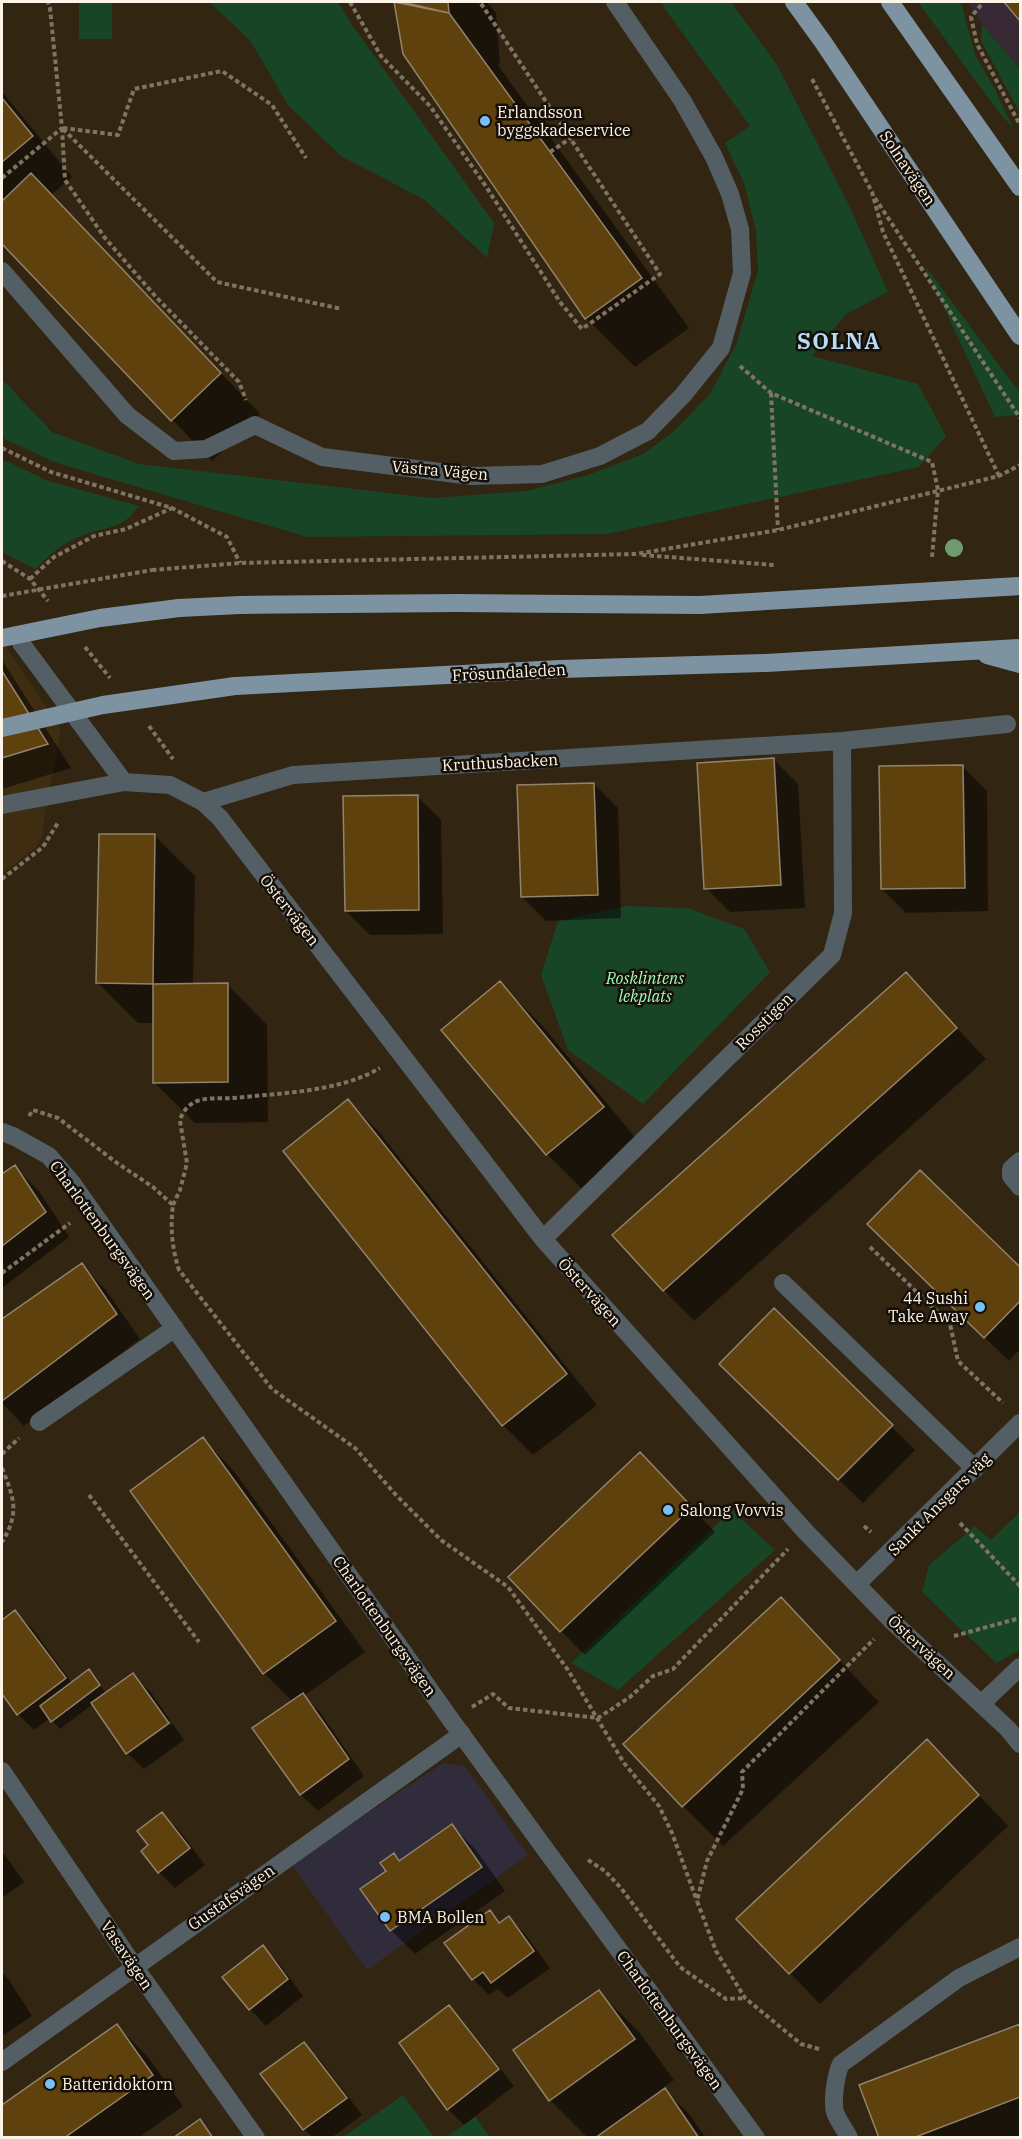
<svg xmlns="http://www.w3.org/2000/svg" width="1022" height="2139" viewBox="0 0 1022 2139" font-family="'IBM Plex Serif',serif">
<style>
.commercial{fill:#392934}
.built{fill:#3e2d11}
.education{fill:#312c3c}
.green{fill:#194527}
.shadow{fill:#0007}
.building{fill:#5e410d;stroke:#93836c;stroke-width:1.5}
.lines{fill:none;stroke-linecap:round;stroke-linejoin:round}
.path{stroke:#7f7463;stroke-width:4;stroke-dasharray:4.5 3;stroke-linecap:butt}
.minor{stroke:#545e65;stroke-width:18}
.major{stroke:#7e93a2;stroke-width:18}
.path-bridge{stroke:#7f7463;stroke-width:4;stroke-dasharray:4.5 3;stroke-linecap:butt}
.major-bridge{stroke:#7e93a2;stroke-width:18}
.tree{fill:#709b6d}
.poi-dot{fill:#78bff7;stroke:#150f07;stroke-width:2}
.labels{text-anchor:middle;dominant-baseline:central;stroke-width:5;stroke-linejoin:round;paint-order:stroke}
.poi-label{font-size:16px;fill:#fcf4e7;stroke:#150f07;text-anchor:start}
.street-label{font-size:16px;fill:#fcf4e7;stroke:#150f07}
.park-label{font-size:16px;font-style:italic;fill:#a2fbb8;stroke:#150f07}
.district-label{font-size:22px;font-weight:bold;letter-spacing:1.5px;fill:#b6dcfc;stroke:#150f07}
</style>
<rect width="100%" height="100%" fill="#322511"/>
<path class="commercial" d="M967,2H1020V69L982,24Z"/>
<path class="built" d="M2,641L61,729L44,820L43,836L35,848L2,874Z"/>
<path class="education" d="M443,1763L465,1766L528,1855L367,1970L291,1864Z"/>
<path class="green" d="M79,2H112V39H79Z
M209,2H338L350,22L494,223L487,258L425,200L341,156L288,105L250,40Z
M660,2H731L777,65L849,205L888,292L846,314L812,356L918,384L946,436L919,467L607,534L307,537L57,463L2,438V379L52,432L139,464L432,498L527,491L588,475L643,454L673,432L710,394L736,345L758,271L756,231L744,183L725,143L750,126Z
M918,2H961L975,55L995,89L1013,128L997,110Z
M982,24L1020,69V113L981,41Z
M923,263L1020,393V415L995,417Z
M2,459L48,481L139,506C121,530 112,525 86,534C65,541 50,554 35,569L2,552Z
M627,906L688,908L744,929L770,972L643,1104L568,1050L541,975L558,921Z
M732,1510L775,1550L618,1690L571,1663Z
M1020,1512V1650L996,1663L922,1592L929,1565L975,1526L991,1540Z
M403,2095L434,2137H343Z
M475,2116L490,2137H446L475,2117Z"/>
<path class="shadow" d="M396,2H487L496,13L500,65L497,64L689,328L635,367L586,318L404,54Z
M2,92L72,177L51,195L260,414L212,461L2,242Z
M2,660L71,768L2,789Z
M774,760L798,784L805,908L730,912L706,888Z
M963,767L987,791L988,911L906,913L882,889Z
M594,784L618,808L621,918L546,921L522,897Z
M417,796L441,820L443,934L370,935L346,911Z
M155,836L195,876L193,985L227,984L267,1025L268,1122L195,1123L154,1082V1023H138L97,982Z
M906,974L986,1059L694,1321L664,1290Z
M499,983L540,1023L644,1148L588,1195L547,1154L443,1030Z
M348,1101L378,1131L597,1405L533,1455L503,1425Z
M15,1167L39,1191L69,1237L2,1288V1176Z
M920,1172L1020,1269V1349L1009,1361L893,1248Z
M81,1265L105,1289L140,1339L24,1426L2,1403V1321Z
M774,1310L915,1450L863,1503L745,1388Z
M203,1439L233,1470L365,1652L304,1696L319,1711L364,1776L318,1811L301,1795L254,1728L293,1702L264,1673Z
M664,1478L715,1532L585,1655L561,1631Z
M781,1599L879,1702L723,1846L683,1806Z
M15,1612L32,1628L72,1683L88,1671L107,1694L133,1675L150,1691L170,1720L128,1750V1754L93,1704L60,1729L50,1718L34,1730L18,1714L2,1692V1622Z
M172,1723L184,1740L144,1769L128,1754Z
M957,1772L1008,1826L820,2004L790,1973Z
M162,1814L179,1830L205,1865L175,1888L159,1872L150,1846Z
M452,1826L476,1850L505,1891L415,1954L391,1930L388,1871L394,1855L400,1862Z
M2,1851L24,1882L2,1898Z
M490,1912L501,1924L509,1918L525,1934L550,1968L508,1998L498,1989L489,1995L473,1979Z
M263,1947L279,1963L303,1996L266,2026L250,2009L224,1977Z
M2,1972L9,1980L32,2016L2,2036Z
M599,1992L639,2032L674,2080L663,2088L689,2114L706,2138H588L550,2100Z
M449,2007L465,2024L514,2086L464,2125L448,2109Z
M1020,2025V2138H881L861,2086Z
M117,2026L147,2056L183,2106L138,2138H2V2107Z
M304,2044L320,2060L362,2115L331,2138H313L304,2129Z"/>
<path class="building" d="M394,2L449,13L642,278L585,319L403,54Z
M402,2H448L449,13Z
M1004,2H1020V21Z
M2,98L33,136L2,162Z
M31,173L221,373L171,421L2,244V201Z
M2,671L48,744L2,758Z
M774,758L781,885L704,889L697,763Z
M963,765L965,888L881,889L879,766Z
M594,783L598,895L521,897L517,785Z
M418,795L419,910L345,911L343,796Z
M99,834H155L153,984L96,983Z
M906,972L957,1028L663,1291L612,1235Z
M500,981L604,1107L546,1155L441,1030Z
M228,983V1082L153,1083V984Z
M348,1099L567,1374L502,1426L283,1151Z
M15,1165L46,1212L2,1246V1174Z
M920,1170L1020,1267V1301L984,1338L867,1224Z
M82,1263L117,1314L2,1401V1319Z
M774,1308L893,1425L838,1480L719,1364Z
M203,1437L336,1621L263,1674L130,1491Z
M640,1452L692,1507L560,1632L508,1577Z
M781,1597L840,1660L682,1807L623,1744Z
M15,1610L66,1678L17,1715L2,1694V1620Z
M89,1669L100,1685L51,1722L40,1706Z
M133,1673L169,1723L126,1754L91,1703Z
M303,1693L349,1759L300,1795L252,1728Z
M927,1739L979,1795L789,1974L736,1919Z
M162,1812L190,1848L158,1873L141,1851L148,1845L137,1831Z
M452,1824L482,1867L390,1931L360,1889L386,1871L380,1863L394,1853L399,1861Z
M490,1910L499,1923L509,1916L534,1951L491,1983L483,1972L472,1980L444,1943Z
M263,1945L288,1979L249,2010L222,1977Z
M599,1990L635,2039L549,2101L513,2050Z
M449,2005L499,2069L447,2110L399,2043Z
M117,2024L153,2075L64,2138H2V2105Z
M1020,2024V2097L913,2138H879L859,2085Z
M304,2042L347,2098L303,2130L260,2074Z
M665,2088L699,2138H595Z
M200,2119L213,2138H173Z"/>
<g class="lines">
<path class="path" d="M350,2L381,56L430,106L487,188L560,302L582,329L660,274L480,2
M981,5L971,17L977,44L1020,125
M812,79L872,192L883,232L999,476
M62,128L65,180L105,238L156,297L239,382L246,400
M63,128L118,135L134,89L222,71L272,105L306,158
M63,129L217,282L342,309
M550,152L571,138
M2,178L62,128L50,8L48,2
M875,198L1020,418
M740,366L771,393L932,462L938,490L932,557
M771,393L778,530
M2,448L51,472L172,508L227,537L240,563
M642,555L774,565
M2,561L30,579L48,601
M152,570L240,563L636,554L778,530L999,476L1020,465
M30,579L54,557L94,536L126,529L172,508
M85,647L110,678
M149,726L173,759
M2,879L43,847L59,821
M29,1116L33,1110L58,1118L117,1163L153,1187L173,1205C170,1228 172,1248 179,1270L272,1389L355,1448L396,1495L441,1540L508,1587L568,1670L624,1763L659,1806L672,1833L697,1901
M173,1205L180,1190L187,1163L180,1121C181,1113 189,1104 197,1101C209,1097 222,1099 234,1098C280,1093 340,1092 380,1068
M870,1247L950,1324L958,1361L1003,1403
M2,1273L70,1223
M2,1454L19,1438
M2,1468C14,1498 20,1513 2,1542
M89,1495L199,1642
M960,1523L1020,1586
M864,1526L871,1532
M954,1636L1020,1618
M472,1707L493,1694L509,1708L598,1718L630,1697L653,1676L673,1669L788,1549
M588,1860L605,1871L621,1888L680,1967L726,1999L745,1998
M819,2049L801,2044L745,1998L716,1951L697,1901L707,1861L743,1789L742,1772L874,1639"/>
<path class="minor" d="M2,271L127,415L174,451L206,449L255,425L322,457L472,476L542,474L600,456L648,431L683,395L721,348L742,273L740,229L730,194L714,157L682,100L615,2
M21,643L124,782
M203,802L293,775L842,741L1007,724
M2,805L124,782L170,785L203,802L220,818L543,1239L805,1531L893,1622L1008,1729L1020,1744
M2,1132L15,1137L49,1156L72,1183L451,1720L756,2138
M1020,1161L1011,1169V1176L1020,1187
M543,1239L832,955L843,913L842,741
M783,1283L975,1469
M39,1422L175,1328
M857,1584L1020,1423
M982,1703L1020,1667
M2,1771L134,1966L256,2138
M2,2062L462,1734
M849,2138C845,2129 838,2121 835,2112C832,2101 836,2073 841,2064L959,1978L1020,1947"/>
<path class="major" d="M794,2L823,42L1020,336
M890,2L1020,187
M179,608L240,605L458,603L700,605L1020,586
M987,655L1020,664
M235,686L560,669L766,663L1020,648"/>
<path class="path-bridge" d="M2,596L152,570"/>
<path class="major-bridge" d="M2,638L100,618L179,608
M2,728L103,705L235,686"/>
</g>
<circle class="tree" cx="954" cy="548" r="9"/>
<g class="poi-dot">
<circle cx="485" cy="121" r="6"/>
<circle cx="980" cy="1307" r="6"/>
<circle cx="668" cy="1510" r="6"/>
<circle cx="385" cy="1917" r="6"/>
<circle cx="50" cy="2084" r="6"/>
</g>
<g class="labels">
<g class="poi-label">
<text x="497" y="112">Erlandsson<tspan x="497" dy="18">byggskadeservice</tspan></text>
<text x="968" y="1298" text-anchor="end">44 Sushi<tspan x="968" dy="18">Take Away</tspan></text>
<text x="680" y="1510">Salong Vovvis</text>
<text x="397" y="1917">BMA Bollen</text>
<text x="62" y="2084">Batteridoktorn</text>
</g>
<g class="street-label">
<text transform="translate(908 168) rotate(56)">Solnavägen</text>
<text transform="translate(440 470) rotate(5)">Västra Vägen</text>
<text transform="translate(509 672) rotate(-3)">Frösundaleden</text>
<text transform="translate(500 762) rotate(-3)">Kruthusbacken</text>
<text transform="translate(290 910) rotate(52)">Östervägen</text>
<text transform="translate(764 1021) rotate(-45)">Rosstigen</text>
<text transform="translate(103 1230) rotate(54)">Charlottenburgsvägen</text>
<text transform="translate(590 1292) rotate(48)">Östervägen</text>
<text transform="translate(939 1504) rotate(-45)">Sankt Ansgars väg</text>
<text transform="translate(385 1626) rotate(55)">Charlottenburgsvägen</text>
<text transform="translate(922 1647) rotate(43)">Östervägen</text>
<text transform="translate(231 1897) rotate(-35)">Gustafsvägen</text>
<text transform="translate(127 1955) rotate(56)">Vasavägen</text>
<text transform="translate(670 2020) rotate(54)">Charlottenburgsvägen</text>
</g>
<g class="park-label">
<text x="645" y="978">Rosklintens<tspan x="645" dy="18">lekplats</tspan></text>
</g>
<g class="district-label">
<text x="839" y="340">SOLNA</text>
</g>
</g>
<rect width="1022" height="2139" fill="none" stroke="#fcf4e7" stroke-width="6"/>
</svg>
